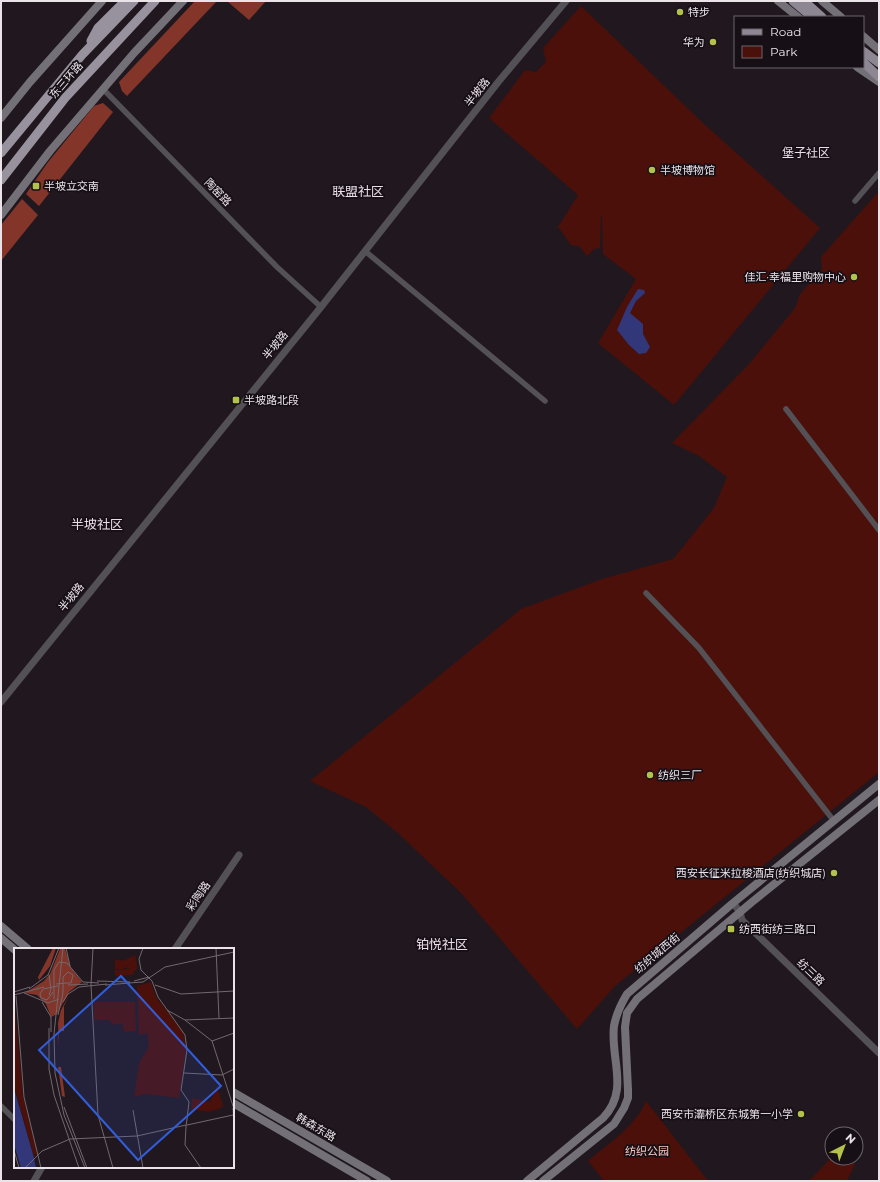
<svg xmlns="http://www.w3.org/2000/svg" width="880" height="1182" viewBox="0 0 880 1182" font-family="Montserrat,'Noto Sans SC',sans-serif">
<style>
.green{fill:#4a1009}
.forest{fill:#83352a}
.water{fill:#313779}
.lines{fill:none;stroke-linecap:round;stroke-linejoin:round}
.minor{stroke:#535156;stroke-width:5.5}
.tertiary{stroke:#535156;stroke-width:7}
.secondary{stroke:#737078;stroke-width:8}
.primary{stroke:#8c8792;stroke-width:9}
.trunk{stroke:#97929e;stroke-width:9}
.poi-dot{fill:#b3c24b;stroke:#170f16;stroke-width:1.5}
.labels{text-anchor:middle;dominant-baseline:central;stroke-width:3.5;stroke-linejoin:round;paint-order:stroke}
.poi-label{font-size:11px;fill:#eae3e8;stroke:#170f16;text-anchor:start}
.street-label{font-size:11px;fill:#eae3e8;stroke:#170f16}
.park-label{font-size:11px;fill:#fac9c1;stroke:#170f16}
.neighbourhood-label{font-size:12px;fill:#ebdee8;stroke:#170f16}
.quarter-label{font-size:13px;fill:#ebdee8;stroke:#170f16}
.inset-road{fill:none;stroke:#71696f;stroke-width:1}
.view{fill:#325dda;fill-opacity:0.15;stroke:#325dda;stroke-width:2}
.inset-edge{fill:none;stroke:#eae3e8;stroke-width:2}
</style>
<rect width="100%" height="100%" fill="#21181f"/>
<path class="green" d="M581,6L704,124L820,228L674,405L598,343L636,279L603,254L602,216L601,215L600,248L594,249L587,256L579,246L571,245L558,227L578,195L489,118L525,70L536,72L546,62L543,48Z
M879,191V772L616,985L577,1029L462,894L399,834L366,807L310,781L521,609L602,579L673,559L714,508L727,477L699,456L672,443L749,364L795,308L800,294L822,269L821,257Z
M646,1101L708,1181H604L588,1161C609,1143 635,1127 646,1101Z
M831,1158L837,1162L842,1158L855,1164L847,1181H809Z"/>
<path class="forest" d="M195,1H217L127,96L122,91L119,82Z
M227,1H266L249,20Z
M103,103L113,112L39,206L26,194L48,162L94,106Z
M22,199L38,215L1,261V225Z"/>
<path class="water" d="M638,289L644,290L645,293L636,301L630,313L643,324V334L650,347L646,353L639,354L629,345L617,330L627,307Z"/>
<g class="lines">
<path class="minor" d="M103,89L277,267L321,307
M855,201L879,173
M365,251L545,401
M786,409L879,530
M646,593L699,648L834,821
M1,1106L15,1120"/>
<path class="tertiary" d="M1,702L321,307L499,81L566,1
M733,903L740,912L742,920L879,1053
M175,949L239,855
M34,1181L42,1167"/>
<path class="secondary" d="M778,1L798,17
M822,1L841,17
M863,36L879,50
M857,67L879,82
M1,118L30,82L102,1
M1,215L50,151L134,53L183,1
M1,926L28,949
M1,938L15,950
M233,1092L387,1181
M233,1103L367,1181
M527,1181L603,1118C630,1090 610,1059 614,1026C616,1015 621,1004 627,994L733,903L879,784
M543,1181L614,1124L624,1108L628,1098V1090L625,1027L627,1013L637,999L752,902L879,800"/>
<path class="primary" d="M793,1L812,17
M804,1L822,17
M863,51L879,63
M863,62L879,77"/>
<path class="trunk" d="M91,41L98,28L125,1
M1,153L82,55L134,1
M1,180L65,98L155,1"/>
</g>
<g class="poi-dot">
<circle cx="680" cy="12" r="4"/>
<circle cx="713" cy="42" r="4"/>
<circle cx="652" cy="170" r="4"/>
<rect x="32" y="182" width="8" height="8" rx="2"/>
<circle cx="854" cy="277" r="4"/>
<rect x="232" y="396" width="8" height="8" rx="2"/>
<circle cx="650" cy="775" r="4"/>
<circle cx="834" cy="873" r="4"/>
<rect x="727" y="925" width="8" height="8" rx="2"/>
<circle cx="801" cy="1114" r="4"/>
</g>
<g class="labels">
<g class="poi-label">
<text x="688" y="12">特步</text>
<text x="705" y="42" text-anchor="end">华为</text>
<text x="660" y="170">半坡博物馆</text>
<text x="44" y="186">半坡立交南</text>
<text x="846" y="277" text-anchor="end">佳汇·幸福里购物中心</text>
<text x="244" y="400">半坡路北段</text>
<text x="658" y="775">纺织三厂</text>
<text x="826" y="873" text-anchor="end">西安长征米拉梭酒店(纺织城店)</text>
<text x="739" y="929">纺西街纺三路口</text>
<text x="793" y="1114" text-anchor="end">西安市灞桥区东城第一小学</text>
</g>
<g class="street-label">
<text transform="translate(66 80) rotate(-49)">东三环路</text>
<text transform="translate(477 92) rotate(-52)">半坡路</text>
<text transform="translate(218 192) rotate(46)">陶窑路</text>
<text transform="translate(275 345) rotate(-51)">半坡路</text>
<text transform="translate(71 597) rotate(-51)">半坡路</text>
<text transform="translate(198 896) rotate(-56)">彩陶路</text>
<text transform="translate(657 953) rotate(-40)">纺织城西街</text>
<text transform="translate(811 972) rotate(44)">纺三路</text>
<text transform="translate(316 1127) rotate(30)">韩森东路</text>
</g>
<g class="park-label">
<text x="647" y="1151">纺织公园</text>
</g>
<g class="neighbourhood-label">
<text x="806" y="152">堡子社区</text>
</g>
<g class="quarter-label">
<text x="358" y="191">联盟社区</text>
<text x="97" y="524">半坡社区</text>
<text x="442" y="944">铂悦社区</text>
</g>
</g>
<g transform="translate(14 948)">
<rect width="220" height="220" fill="#21181f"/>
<path d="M121,7L122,11L109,21H101V11L109,13ZM122,11L123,20L118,27L101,28V22L117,21L111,20ZM137,34L142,49L169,84L172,100L165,150L132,146L120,149L125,115L135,98L133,85L125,87L123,38ZM0,50L9,149L23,205L20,209L1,141ZM80,54H121L122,83L110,84L108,75L99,77L95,72H80ZM203,139L209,157L207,160L194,164L177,161L178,150L196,154Z" fill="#4a1009"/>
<path d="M39,0H42L36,18L25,32L24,29ZM46,1H51L57,20L68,34L55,44L43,66L37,69L32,56L23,47L11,45L30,33L36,26ZM54,49L50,58V83H45V100L44,75L47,62ZM44,119H47L51,149L48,148Z" fill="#83352a"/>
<path d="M0,140L20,210L22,220H7L1,200Z" fill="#313779"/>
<path class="inset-road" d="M49,0L40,86L41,125L50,167L71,220M52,0L56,18M79,0L77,37L84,167L99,220M129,0L125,11L127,22L138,33L144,49L171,87L173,102L167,142L175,154L172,179M202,0L205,70M83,33L116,34M120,33L135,29M114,35L129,34L151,19L220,4M42,36L53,35H57L59,27L54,24L49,29V44L48,50L44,67M54,37L74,36M91,37L116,35M141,37L167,46L220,43M15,41L34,27L45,0M0,44L16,39M39,44L33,52L27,50L26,46L29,41L44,38M10,45L34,55L45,51M0,47L30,39M35,47L37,41L35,27M2,48L10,149L27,220M40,51V22L45,14L53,15L69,34L85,35M28,54L37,69V84M49,54L54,46L65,39L93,36M153,62L171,72L220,70M171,72L198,93L220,161M35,80V121L40,147L65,220M198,93L220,85M170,125L208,127L220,121M50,159L73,220M219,160L220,174M119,162L129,220M173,177L219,167M172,179L171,197L187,220M0,202L5,220M11,220L28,203L56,191L123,188L172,177"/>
<path class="view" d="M107,28L207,138L124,212L25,102Z"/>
<rect width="220" height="220" class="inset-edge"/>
</g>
<rect width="880" height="1182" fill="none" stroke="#eae3e8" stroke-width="4"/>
<rect x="734" y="16" width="130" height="52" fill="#170f16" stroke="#6b646a"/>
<rect x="742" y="29" width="20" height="6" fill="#8c8792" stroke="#6b646a"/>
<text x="770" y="36" font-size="12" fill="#eae3e8">Road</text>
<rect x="742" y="46" width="20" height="12" fill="#4a1009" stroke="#6b646a"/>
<text x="770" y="56" font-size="12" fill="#eae3e8">Park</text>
<g transform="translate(844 1146) rotate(42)"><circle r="19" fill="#170f16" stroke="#6b646a"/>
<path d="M0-3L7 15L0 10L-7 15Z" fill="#b3c24b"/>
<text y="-6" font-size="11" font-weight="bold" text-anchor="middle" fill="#eae3e8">N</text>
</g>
</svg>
